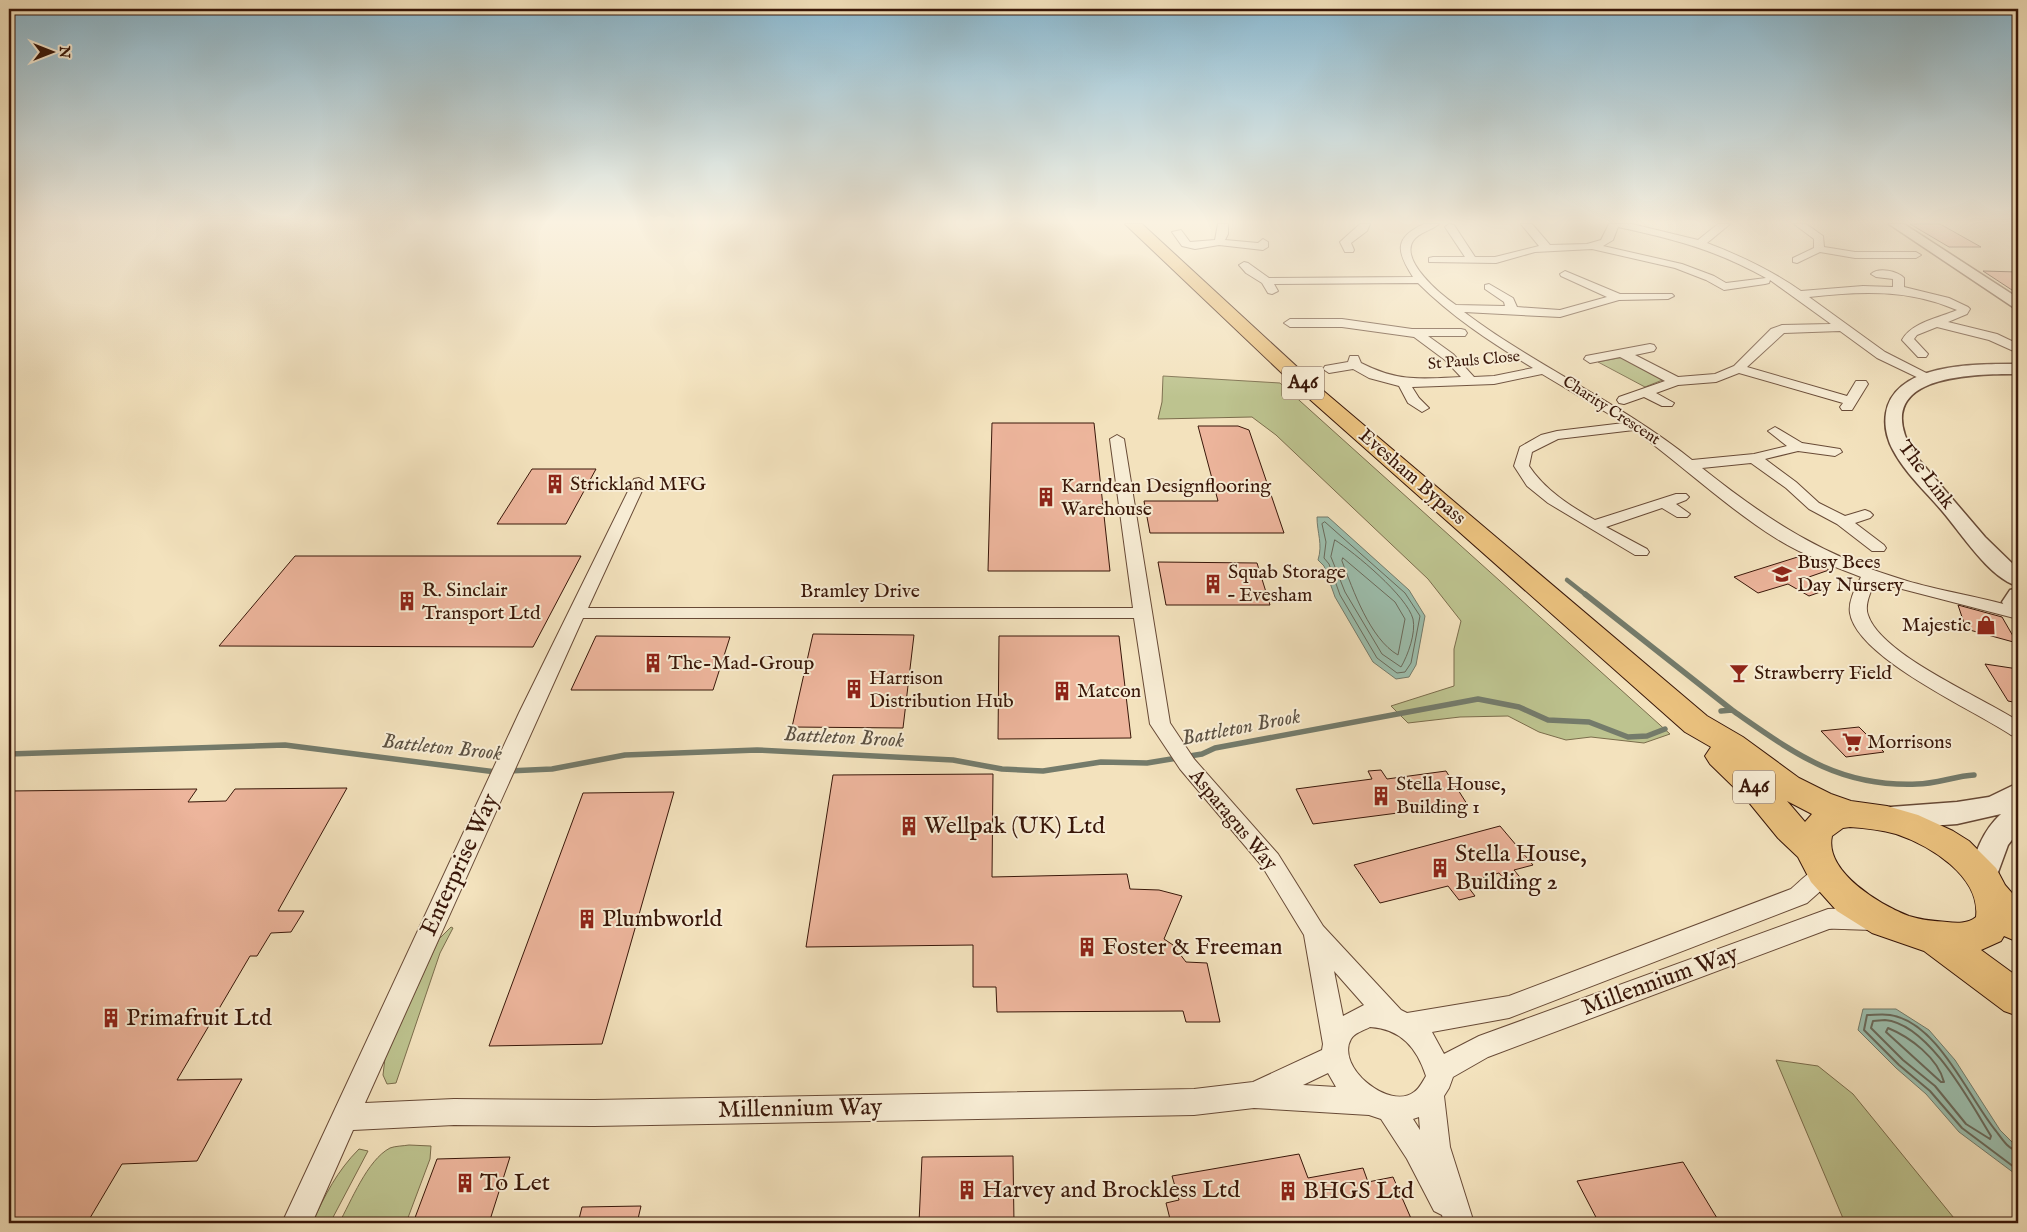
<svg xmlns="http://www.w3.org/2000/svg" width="2027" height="1232" viewBox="0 0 2027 1232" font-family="'IM FELL English',serif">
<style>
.green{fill:#bdc38f;stroke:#7b6d4c}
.water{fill:#9cbead;stroke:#747b6b}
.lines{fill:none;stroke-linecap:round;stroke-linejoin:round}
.shore-far1{stroke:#6a6a5b;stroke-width:1}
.shore{stroke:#6a6a5b;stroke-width:2}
.stream-far1{stroke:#747b6b;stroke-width:4.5}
.stream{stroke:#747b6b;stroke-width:5.5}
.building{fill:#edb59c;stroke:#391709}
.minor-casing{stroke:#684a36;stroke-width:2}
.tertiary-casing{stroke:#684a36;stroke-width:3}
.trunk-casing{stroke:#391709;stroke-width:2}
.minor{fill:#f7ecd4;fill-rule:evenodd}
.tertiary{fill:#f7ecd4;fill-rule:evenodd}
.trunk{fill:#eac17e;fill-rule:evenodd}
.labels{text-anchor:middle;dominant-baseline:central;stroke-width:4;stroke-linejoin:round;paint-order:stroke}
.far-street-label{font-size:16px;fill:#391709;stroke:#f7ecd4}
.shield{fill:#f7ecd4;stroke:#725746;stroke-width:1}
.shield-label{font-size:19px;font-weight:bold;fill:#391709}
.street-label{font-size:20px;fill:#391709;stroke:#f7ecd4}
.poi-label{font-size:20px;fill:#391709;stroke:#f7ecd4;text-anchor:start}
.water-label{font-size:21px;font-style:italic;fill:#5c5142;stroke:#f7ecd4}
.near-poi-label{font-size:24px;fill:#391709;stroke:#f7ecd4;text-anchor:start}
.near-street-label{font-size:24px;fill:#391709;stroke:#f7ecd4}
</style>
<rect width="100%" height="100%" fill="#f3e2bd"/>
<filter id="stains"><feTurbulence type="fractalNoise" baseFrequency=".004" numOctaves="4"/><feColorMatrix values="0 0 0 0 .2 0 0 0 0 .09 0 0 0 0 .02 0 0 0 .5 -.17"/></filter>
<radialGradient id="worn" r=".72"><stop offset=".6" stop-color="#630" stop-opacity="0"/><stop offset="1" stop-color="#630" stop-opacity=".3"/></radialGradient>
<path class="green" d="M1624,357L1665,379L1645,387L1598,362Z
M1163,376L1280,383L1670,734L1644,743L1591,737L1566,740L1539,732L1508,716L1460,717L1408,723L1391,706L1454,686V649L1461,621L1428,579L1276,435L1252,417L1158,419L1162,402Z
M451,927L453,928L440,953L396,1083L387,1084L383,1075L385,1058L439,939Z
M1776,1060L1818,1066L1853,1094L1958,1223H1845Z
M409,1145L431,1146L430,1159L406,1223H339C351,1202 367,1160 390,1148C395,1146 403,1146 409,1145Z
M359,1149L368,1151L330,1223H312C325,1195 337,1171 359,1149Z"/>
<path class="water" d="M1317,517H1328L1409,590L1425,616L1416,665L1409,677L1396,679L1373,662L1335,597L1324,566L1318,560C1323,544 1317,533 1317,517Z
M1863,1009H1896L1929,1030L1955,1060L2000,1130L2018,1148V1176L1959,1132L1926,1094L1896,1068L1858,1030Z"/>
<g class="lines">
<path class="shore-far1" d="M1325,522L1405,593L1420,616L1411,663L1405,672L1397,673L1377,658L1340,595L1329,564L1324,558L1326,542L1322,524Z
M1335,540C1355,553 1407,596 1413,619C1416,633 1408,655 1401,667L1382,654L1345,592L1331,557Z
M1343,558L1395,602L1405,619L1398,655C1370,639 1353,590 1342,561Z"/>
<path class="shore" d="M1885,1020C1929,1024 1970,1102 1991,1136L1990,1139L1966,1124L1935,1086L1903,1060L1871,1028L1873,1021Z
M1888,1028C1910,1037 1938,1058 1944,1082H1941L1886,1032Z
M2018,1151C2008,1149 2002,1139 1996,1131C1968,1097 1938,1022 1890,1015C1883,1014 1874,1015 1867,1015L1864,1030L1899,1065L1930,1091L1962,1128L2018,1170"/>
<path class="stream-far1" d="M1567,580L1586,595"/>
<path class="stream" d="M1585,594L1732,710
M1721,711L1732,710C1794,753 1838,787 1917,784C1936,784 1955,776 1974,775
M9,754L285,745L496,772
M507,771L552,769L625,755L757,750L953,760L1002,769L1043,771L1101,762L1147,763L1202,754L1215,748L1478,699L1519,707L1548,720L1589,722L1628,737L1647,736L1665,729"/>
</g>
<path class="building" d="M1910,224H1940L1981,247H1949Z
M1983,271L2018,272V294Z
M992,423H1094L1110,571H988Z
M1198,426H1238L1249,430L1284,533H1150L1144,501H1218Z
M532,469H596L566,524H497Z
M1804,555L1829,570L1806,578L1826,590L1809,596L1788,584L1758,593L1734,577Z
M295,556H581L533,647L219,646Z
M1158,562L1257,563L1270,605H1166Z
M1958,605L2002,617L2017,643L1966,629Z
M813,634L914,635L903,728L792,727Z
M596,636L730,637L713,690H571Z
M999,636H1119L1131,738L998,739Z
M1985,664L2018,669V703L2008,701Z
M1859,727L1884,752L1846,757L1821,731Z
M1381,770L1387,779L1446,771L1467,804L1313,824L1296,789L1372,779L1368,771Z
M993,774L992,877L1127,874L1130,889L1159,890L1182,896L1164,939L1173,945L1186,962L1207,963L1220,1022H1186L1183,1011L997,1012L996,987H973V945L806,947L833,775Z
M347,788L278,911H304L291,932L271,933L257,956H250L177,1080L242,1079L197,1161L122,1164L87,1223H9V791L197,789L188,802L226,801L235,789Z
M674,792L602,1044L489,1046L583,793Z
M1500,826L1533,865L1514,870L1523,881L1509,885L1499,873L1465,883L1475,896L1459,900L1448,886L1380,903L1354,865Z
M1299,1154L1308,1178L1363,1168L1368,1182L1393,1177L1413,1223H1171L1166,1203L1179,1200L1172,1176Z
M1013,1156L1014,1223H919L922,1157Z
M510,1157L489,1223H413L437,1159Z
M1683,1162L1720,1223H1599L1577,1181Z
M641,1206L637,1223H578L582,1207Z"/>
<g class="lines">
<defs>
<path id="minor" d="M1218,224H1228V234L1225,240L1258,243L1263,239L1268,242V247L1263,250L1219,245L1195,249L1182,246L1172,232L1181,230L1190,242L1215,240Z
M1360,224H1370L1367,231L1351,243L1354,250L1353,252H1345L1340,242Z
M1424,224H1439C1431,231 1419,232 1413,241C1400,261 1441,295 1456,305L1505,306L1504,302L1485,289V285L1489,284L1513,298L1517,307L1560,310L1607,297L1561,276L1560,274L1565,271L1620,294H1672L1674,296L1668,299L1619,300L1560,317L1464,312C1537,367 1621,403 1692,460L1754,454L1787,446L1768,431L1775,427L1802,443L1840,449L1842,452L1835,456L1798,451L1765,459L1796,482L1819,503L1845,516L1865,510L1870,512L1873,515L1870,518L1855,523L1884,545L1886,548L1884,551H1872L1837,524L1809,509L1786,488L1751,463L1702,468C1770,522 1823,556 1907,581C1944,592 1982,597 2018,608V619L1875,582C1871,591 1864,605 1868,615C1881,655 1982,697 2018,721V737L2011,735C1974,710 1857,658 1850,613C1848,601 1856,587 1861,577C1832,566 1803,555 1777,539C1726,507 1682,465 1634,430L1558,439L1532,452L1529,466C1545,490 1570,506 1595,520L1676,494H1686L1689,497L1686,500L1676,504L1690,514L1687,517H1677L1662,508L1606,527L1647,549L1649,552L1647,555H1635L1548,503L1527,486L1514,466L1520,447L1541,435L1557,431L1624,423L1542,374L1494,384L1412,387L1419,398L1429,408L1422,412L1408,403L1399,386L1369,378L1353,369L1329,373L1323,369L1325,366L1348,362L1350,356H1358L1361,363C1398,382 1421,379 1461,377L1445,360L1414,337L1342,327H1290L1284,323L1290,319H1342L1412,329H1461L1465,330L1467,333L1465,336H1428L1453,354L1474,377L1494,376L1533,368C1492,343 1452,317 1418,283L1274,284L1278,291L1272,294L1268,293L1262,283L1246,273L1239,265L1244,262L1248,263L1269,278L1413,277C1397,252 1393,238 1424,224Z
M1449,224L1454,225L1475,257H1495L1539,246L1521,224H1532L1550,245L1587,244L1601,240L1609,224H1632L1698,240L1718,224H1730L1707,243C1741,256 1771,270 1801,291L1863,286L1893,287V279L1876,277L1871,274C1879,267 1897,271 1904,278V287L1949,298L1968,307L1970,309L1967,314L1948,322L1997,334L2018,344V353L1989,340L1937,327L1917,335L1914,339L1928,354L1926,357H1918L1902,340C1912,322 1939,318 1957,310C1909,289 1860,291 1809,297L1885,352L1936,378L1930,382L1925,381L1877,358L1840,331L1784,333L1747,367L1847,396L1856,381H1866L1868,384L1852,410H1842L1840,407L1843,403L1739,373L1716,382L1678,385L1656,393L1674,403L1672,406H1662L1644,397L1624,404L1619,403L1617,400L1619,397L1665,381L1620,357L1590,363L1584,359L1586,356L1650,344L1654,345L1656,348L1654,351L1635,355L1678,377L1715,374L1734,366L1771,329L1782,325L1831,324L1770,280L1769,283L1765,284L1724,290L1706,280L1675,268L1592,249L1535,252L1496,263L1429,262V258L1433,257H1465L1445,227ZM1618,227C1674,239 1716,250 1766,278L1726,283L1714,276L1682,264L1603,246L1613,240Z
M1794,224H1806L1823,236L1824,247L1855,252H1916L1921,255L1916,258H1855L1820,252L1797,263L1793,262V258L1814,248V239Z
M1117,435L1124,439L1170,723L1194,759L1278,854L1323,926L1401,1010L1407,1013L1509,996L1791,889C1803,879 1816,862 1833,868L1836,874L1833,880L1807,903L1509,1018L1432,1032L1444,1054L1479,1036L1828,909L1853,908L1881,914L1885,921L1881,928C1870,932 1843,928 1829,929L1488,1057L1453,1077L1449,1088L1444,1096L1450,1147L1474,1223H1444L1442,1215L1434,1211L1407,1159L1381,1119L1369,1115L1254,1108L1194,1115L594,1126L454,1125L353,1130L312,1223H282L519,713L634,479L639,478L646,482L588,608H1133L1110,439ZM583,618H1134L1150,724L1180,769L1262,866L1304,935L1323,1044L1322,1050L1253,1082L1194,1089L594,1100L454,1099L365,1103ZM1334,971L1364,1005L1343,1016ZM1370,1027C1401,1029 1417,1048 1426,1076C1423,1081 1419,1089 1414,1092C1390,1111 1335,1067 1351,1039C1354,1033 1365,1030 1370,1027ZM1328,1073L1336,1087L1303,1085ZM1419,1117L1420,1130L1413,1119Z"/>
<path id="tertiary" d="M1889,224H1904L2018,298V308L2013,307Z
M2018,364V374C1969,374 1867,375 1914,454L1985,537L2018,569V586C1990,579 1961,533 1943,512C1926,492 1905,473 1893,450C1887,439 1884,425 1886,413C1895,362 1978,364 2018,364Z
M2018,588V617L2010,615L2002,602L2010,590Z
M2018,783V805L2015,807H2018V832L2008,845L1993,886L1983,890L1973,886L1968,878C1975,854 1982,831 2001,814L1957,824L1890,829L1880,825L1876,818L1880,811L1890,807L1957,802L1989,797Z"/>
<path id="trunk" d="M1125,224H1142L1320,388L1707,716L1743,737L1799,778L1831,794L1851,801L1887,806L1918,815L1953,831L1969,841L1996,868L2005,885L2018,900V942L2004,936L2001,941L1981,950L2018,977V1016L2004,1011L1924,951L1872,933L1837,911L1811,882L1798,857L1778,838L1747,800L1710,764L1705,756L1711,747L1685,732L1306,396ZM1787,801L1812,814L1805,822ZM1850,827C1865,828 1881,830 1896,834C1929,845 1981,876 1976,917C1968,924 1956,923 1947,922C1934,921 1921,920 1909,916C1881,905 1824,872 1832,836L1843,828Z"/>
</defs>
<use href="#minor" class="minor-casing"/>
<use href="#tertiary" class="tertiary-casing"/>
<use href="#trunk" class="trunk-casing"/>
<use href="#minor" class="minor"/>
<use href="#tertiary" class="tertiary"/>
<use href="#trunk" class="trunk"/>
</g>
<linearGradient id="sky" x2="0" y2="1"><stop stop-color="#89b8d0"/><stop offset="0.56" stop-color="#faf2e1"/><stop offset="1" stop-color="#faf2e1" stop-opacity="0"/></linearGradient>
<rect width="2027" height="397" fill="url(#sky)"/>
<defs>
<symbol id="building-bare" viewBox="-9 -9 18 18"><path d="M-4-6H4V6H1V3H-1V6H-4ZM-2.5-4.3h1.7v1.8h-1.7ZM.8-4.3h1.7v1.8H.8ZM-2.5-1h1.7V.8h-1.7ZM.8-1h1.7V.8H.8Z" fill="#8f2418" stroke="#f7ecd4" stroke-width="2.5" paint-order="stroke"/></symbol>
<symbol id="school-bare" viewBox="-9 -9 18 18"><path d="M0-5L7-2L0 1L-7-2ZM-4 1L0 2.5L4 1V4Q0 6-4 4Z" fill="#8f2418" stroke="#f7ecd4" stroke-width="2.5" paint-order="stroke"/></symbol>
<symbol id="shop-bare" viewBox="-9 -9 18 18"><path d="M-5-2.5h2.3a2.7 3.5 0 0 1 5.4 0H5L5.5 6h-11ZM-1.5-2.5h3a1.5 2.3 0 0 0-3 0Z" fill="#8f2418" stroke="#f7ecd4" stroke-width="2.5" paint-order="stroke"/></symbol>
<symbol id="bar-bare" viewBox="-9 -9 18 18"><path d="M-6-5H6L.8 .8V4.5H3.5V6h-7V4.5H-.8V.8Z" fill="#8f2418" stroke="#f7ecd4" stroke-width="2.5" paint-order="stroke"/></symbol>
<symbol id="supermarket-bare" viewBox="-9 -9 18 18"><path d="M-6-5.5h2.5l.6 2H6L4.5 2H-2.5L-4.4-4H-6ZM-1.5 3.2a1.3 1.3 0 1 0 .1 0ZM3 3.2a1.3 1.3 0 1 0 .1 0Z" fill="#8f2418" stroke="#f7ecd4" stroke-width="2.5" paint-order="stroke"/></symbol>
</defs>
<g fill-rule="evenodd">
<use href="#building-bare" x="541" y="470" width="28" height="28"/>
<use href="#building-bare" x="1032" y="483" width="28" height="28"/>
<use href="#school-bare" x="1768" y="560" width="28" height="28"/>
<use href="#building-bare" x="1199" y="570" width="28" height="28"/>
<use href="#building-bare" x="393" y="587" width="28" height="28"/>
<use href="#shop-bare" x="1972" y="611" width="28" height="28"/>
<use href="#building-bare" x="639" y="649" width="28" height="28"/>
<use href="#bar-bare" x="1725" y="659" width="28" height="28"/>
<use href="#building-bare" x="840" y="675" width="28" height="28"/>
<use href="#building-bare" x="1048" y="677" width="28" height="28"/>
<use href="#supermarket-bare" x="1838" y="728" width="28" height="28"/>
<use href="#building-bare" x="1367" y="782" width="28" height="28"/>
<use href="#building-bare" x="895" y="812" width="28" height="28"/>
<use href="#building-bare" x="1426" y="854" width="28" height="28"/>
<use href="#building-bare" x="573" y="905" width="28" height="28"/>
<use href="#building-bare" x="1073" y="933" width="28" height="28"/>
<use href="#building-bare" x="97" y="1004" width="28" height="28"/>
<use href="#building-bare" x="451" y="1169" width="28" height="28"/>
<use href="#building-bare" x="953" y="1176" width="28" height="28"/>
<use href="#building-bare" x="1274" y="1177" width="28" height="28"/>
</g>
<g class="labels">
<g class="far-street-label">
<text transform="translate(1474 361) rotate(-5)">St Pauls Close</text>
<text transform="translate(1611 411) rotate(33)">Charity Crescent</text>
</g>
<g class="shield">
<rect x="1282" y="366.5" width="42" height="33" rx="4"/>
<rect x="1733" y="770.5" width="42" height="33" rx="4"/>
</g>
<g class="shield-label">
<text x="1303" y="383">A46</text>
<text x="1754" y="787">A46</text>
</g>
<g class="street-label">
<text transform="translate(1926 475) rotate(53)">The Link</text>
<text transform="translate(1412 477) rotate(41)">Evesham Bypass</text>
<text x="860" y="591">Bramley Drive</text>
<text transform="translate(1233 820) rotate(50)">Asparagus Way</text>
</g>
<g class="poi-label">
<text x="570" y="484">Strickland MFG</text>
<text x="1061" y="486">Karndean Designflooring<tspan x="1061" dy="23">Warehouse</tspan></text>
<text x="1797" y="562">Busy Bees<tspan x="1797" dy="23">Day Nursery</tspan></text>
<text x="1228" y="572">Squab Storage<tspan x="1228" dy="23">– Evesham</tspan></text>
<text x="422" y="590">R. Sinclair<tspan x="422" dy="23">Transport Ltd</tspan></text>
<text x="1971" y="625" text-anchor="end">Majestic</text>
<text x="668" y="663">The-Mad-Group</text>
<text x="1754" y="673">Strawberry Field</text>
<text x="869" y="678">Harrison<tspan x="869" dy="23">Distribution Hub</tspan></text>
<text x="1077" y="691">Matcon</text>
<text x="1867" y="742">Morrisons</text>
<text x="1396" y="784">Stella House,<tspan x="1396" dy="23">Building 1</tspan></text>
</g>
<g class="water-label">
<text transform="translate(1241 728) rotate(-11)">Battleton Brook</text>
<text transform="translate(844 738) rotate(3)">Battleton Brook</text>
<text transform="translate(442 748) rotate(6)">Battleton Brook</text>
</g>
<g class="near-poi-label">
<text x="924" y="826">Wellpak (UK) Ltd</text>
<text x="1455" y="854">Stella House,<tspan x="1455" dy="28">Building 2</tspan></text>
<text x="602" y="919">Plumbworld</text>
<text x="1102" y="947">Foster &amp; Freeman</text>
<text x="126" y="1018">Primafruit Ltd</text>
<text x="480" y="1183">To Let</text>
<text x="982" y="1190">Harvey and Brockless Ltd</text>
<text x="1303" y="1191">BHGS Ltd</text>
</g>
<g class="near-street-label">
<text transform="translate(460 865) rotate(-65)">Enterprise Way</text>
<text transform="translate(1660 981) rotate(-20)">Millennium Way</text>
<text transform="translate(800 1109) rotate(-1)">Millennium Way</text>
</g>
</g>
<rect width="2027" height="1232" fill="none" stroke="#f3e2bd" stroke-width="30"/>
<rect x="10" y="10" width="2007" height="1212" fill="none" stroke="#391709" stroke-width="2.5"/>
<rect x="15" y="15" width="1997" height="1202" fill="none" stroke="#391709"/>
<g transform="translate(52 52) rotate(90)" stroke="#f7ecd4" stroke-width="4" paint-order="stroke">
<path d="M0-4L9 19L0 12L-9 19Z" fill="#391709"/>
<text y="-8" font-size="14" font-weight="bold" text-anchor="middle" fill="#391709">N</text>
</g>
<rect width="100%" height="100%" filter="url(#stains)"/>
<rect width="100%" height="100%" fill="url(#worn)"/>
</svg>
